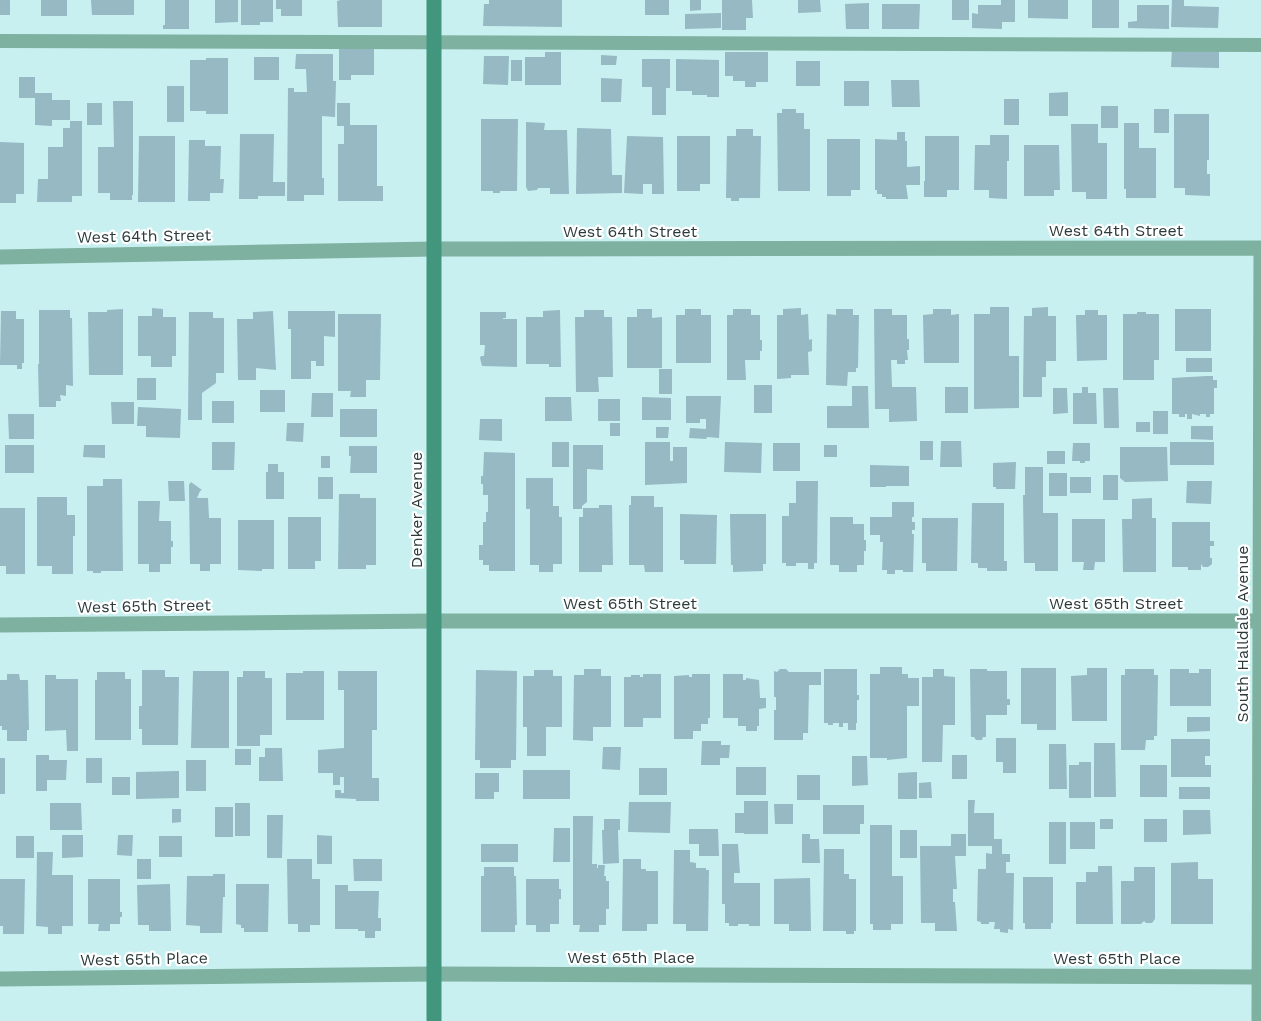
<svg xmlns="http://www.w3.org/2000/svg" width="1261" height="1021" viewBox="0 0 1261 1021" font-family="'Work Sans',sans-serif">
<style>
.building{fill:#96b9c4}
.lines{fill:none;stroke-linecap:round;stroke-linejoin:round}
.lane{stroke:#7eb1a0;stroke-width:14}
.street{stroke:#7eb1a0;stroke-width:15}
.secondary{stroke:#42967e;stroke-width:15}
.labels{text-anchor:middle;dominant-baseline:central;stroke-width:4.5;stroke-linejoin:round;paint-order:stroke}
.street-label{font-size:16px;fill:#2b3b3b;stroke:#fff}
</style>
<rect width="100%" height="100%" fill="#c8f0f0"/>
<path class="building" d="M0,0H10V15H0Z
M41,0H67V16H41Z
M91,0H134V15H92Z
M165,0H189V29H163V25H165Z
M215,0H238V22L215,23Z
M241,0H273V22H260V25H241Z
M276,0H302V16H281V9H276Z
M341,0H382V27H338L337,1Z
M489,0H562V27L483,26L484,4H489Z
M645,0H669V15H645Z
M690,0H701V10L690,11Z
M722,0H752L753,18H746V30H722Z
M798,0H820L821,12L798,13Z
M952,0H969V20H952Z
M1001,0H1015V22H1002V29L972,28V13L978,14V5H1001Z
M1028,0H1068V19L1028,18Z
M1092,0H1119V28H1092Z
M1172,0H1184V6L1219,7L1218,28L1171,27Z
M869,3V29H846L845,4Z
M882,4H920L919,29H882Z
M1137,5H1169V29L1128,28V22L1137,21Z
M721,13V28L685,29V14Z
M1219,48V68L1171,67L1172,49Z
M339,49H374V75H351V80H339Z
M545,52H561V85H525V57H545Z
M725,52H768V82H756V87H745V81H733V76H725Z
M296,54H333V81H336L335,117L322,116V178H324V195H304V201H287L288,88H294V92H307L306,69H295Z
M601,55L617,56L616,65H601Z
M484,56H509L508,85L483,84Z
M254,57H279V80H254Z
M206,58H228V114H206V111H190V60H206Z
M642,59H670V88H666V115H652V87H642Z
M676,59L719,60V97H707V95H692V91H676Z
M511,60H522V81H511Z
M796,61H820V86H796Z
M19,77H35V93H52V100H70V120H52V126L35,125V98H19Z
M601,78L622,79L621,102H601Z
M891,80H919L920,107H892Z
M844,81H869V106H844Z
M167,86H184V122H167Z
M1068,92V116H1049V93Z
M1004,99H1019V125H1004Z
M113,101H133V195H132V200H110V193H98V147H114Z
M87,103H102V125H87Z
M337,103H350V125H377V186H383V201H338V144H344V126H337Z
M1101,106H1118V128H1101Z
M782,109H796V113H804V129H810V191H778L777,113H782Z
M1154,109H1169V133H1154Z
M1174,114H1209V160H1207V174H1210V196L1185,195V188H1174Z
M481,119H518L517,191H500V193H493V191H481Z
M70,121H82V196H72V202H37L38,179H48V147H63V128H70Z
M526,122L545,123L544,130H567L569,194H550V188H538L537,190L528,191L526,187Z
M1124,123H1139V148H1156V198H1126V189H1124Z
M1071,124H1098V143H1107V199H1086V192H1072Z
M577,128L611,129L612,175H622V193L576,194Z
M736,129H753V136H761L760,198H739V201H731V198H726L727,136H736Z
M897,132H905V141H907V167L920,166V185H906L908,199H886V197H882V194H877V190H875V139L897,140Z
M240,134H274L273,182H285V196H258V199H239Z
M990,135H1009V161H1007V199L989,198V190H974L975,145H990Z
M139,136H175V202H138Z
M627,136L663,137L664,194H652V184H643V194L624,193Z
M677,136H710V184H700V191H677Z
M925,136H959V190H947V197H924V181H925Z
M827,139H860V190H851V196H827Z
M189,140H205V146H221L220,179H224L223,193H210V201H188Z
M0,142L24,143V194H16V203H0Z
M1024,145H1059L1060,190H1054V196H1024Z
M990,307H1009V356H1019V408L974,409V314H990Z
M1048,307V316H1056V361H1046V377H1042V397H1023L1024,316H1032V308Z
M152,308L163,309V317H176V356H172V367H151V356H138V316H152Z
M801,308V315L808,314L809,340L812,339V351L808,352L809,375H791V378L777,379V315H783V309Z
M123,309V375H89L88,312H107V310Z
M637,309H652V318L662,317V368H627V317H637Z
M685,309H701V315H711V363H676V315H685Z
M733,309H751V315H760V340H762V351H760V360H745L746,380H727V315H733Z
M836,309H853V315H859L858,368H856V372H848L847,386L826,385L827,314L836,315Z
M874,309H892V315H907V339H909V350H907L908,360H905V364H897V360H891L892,387H916L917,421L889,422V409H875Z
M933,309H951V315L959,314V363H924L923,315L933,314Z
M1175,309H1211V351H1175Z
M39,310H70V318H72L73,386L66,385V396L60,395L61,401H56V407H39L38,364H39Z
M560,310L561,367H549V364H526V317H543V311Z
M584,310H604V317H612L613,377H598L599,392H576L575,317H584Z
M1085,310H1098V315H1107V360L1077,361L1076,315H1085Z
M1,311H16V319H24V363H22V369H17V365H0Z
M273,311L276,370L256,368V380H238L237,319H253V312Z
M288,311H335V337L324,336V366H316V361H311V379H291V329H288Z
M189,312H213V318H224V373H216V383L202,393V420H188Z
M480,312H506V318H503V319H517V367L482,366L480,358L481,356H484L485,345H480Z
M1137,312H1146V314H1159V360H1154V380H1123V314H1137Z
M338,314H381L380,380H366V397H350L351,391H338Z
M1186,358H1212V372H1186Z
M659,369H672V394H659Z
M1207,376H1213V380H1217V388H1214V414H1210V417H1206V414H1200V416L1192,414V419H1187V414H1185V417H1179V414H1172V378Z
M137,378H156V400H137Z
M754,385H772V413H754Z
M852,386H868L869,428H827V406H852Z
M945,387H968V413H945Z
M1082,387H1088V393H1096L1097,424H1073V393H1082Z
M1053,388H1067L1068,413L1053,414Z
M1103,388H1118L1119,428H1104Z
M260,390H285V412H260Z
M312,393H333V417H311Z
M686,396H721L719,438L707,437L706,439L689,438L690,428L706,429V419H700V423H686Z
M545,397H571L572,421H545Z
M642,397L671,398V420H642Z
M598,399H620V421H598Z
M212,401H234V423H212Z
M111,402H134V424H112Z
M138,407L181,409L180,438L146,437V426H137Z
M340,409H377V437H340Z
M1153,411H1168V434H1153Z
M8,414H34V439H9Z
M480,419H502V441L479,440Z
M1136,422H1150V432H1136Z
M287,423H304L303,442L286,441Z
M610,423H620V436H610Z
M1191,426H1213V440L1191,439Z
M656,427H669L668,438H656Z
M920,441H933V460H920Z
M941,441H961L962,467H940Z
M212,442H235L234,470H212Z
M552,442H569V467H552Z
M645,442H670V461H673V447H687V483L645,485Z
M725,442L762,443L761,473L724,472Z
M1170,442H1214V465H1170Z
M773,443H800V471H773Z
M1073,443H1090V461H1085V463H1080V461H1072Z
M5,445H34V473H5Z
M84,445H105V458L83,457Z
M573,445H603V470L587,469V502L582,506V509H573Z
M824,445H837V457H824Z
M349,446H377V473H350L351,456H349Z
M1120,447H1167L1168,481L1125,482L1120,478Z
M1047,451H1065V464H1047Z
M484,452L515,453V571H489V565H483V560H479V545H483V522H488H486V512H488V495H483V484H481V476H483Z
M321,456H330V468H321Z
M1016,462L1015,489H996V487H993V463Z
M268,464H278V472H284V499H266V472H268Z
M870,465L909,466V486H886V487H870Z
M1025,467H1043V513H1058V571H1035V563H1024L1023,495H1025Z
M1049,473H1067V496H1049Z
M1103,475H1118V500H1103Z
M318,477H333V499H318Z
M1070,477H1091V493H1070Z
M526,478H553V506H559V517H562V564H553V572H539V565H530V509H526Z
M103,479H122L123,571H101V573H93V571H87V486H103Z
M168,481H184L185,501H169Z
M796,481H818L817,563H814V569H808V563H796V566H786V563H782V516H789V503H796Z
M1187,481H1212L1211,504L1186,503Z
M191,482L202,490L200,491L197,498H208L209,518H221V564H210V571H200V564H190L189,485Z
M339,494H360V498H376V565H366V569H338Z
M631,496H654V507H663V572H645L644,565H629V505H631Z
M37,497H67V515H75V536H73V574H52V566H37Z
M1152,498V518H1156V572H1123L1122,519H1132V499Z
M138,501H160L159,521H171V541H173V547H171V564H160V572H149V564H138Z
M892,502H914V517H912V522H915V530H912V534H914L913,572H903V570H895V574H887V570H882L883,542H880V535H870V517H892Z
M972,503H1004V561H1007V571H987V568H978V563H971Z
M599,505H612L613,565H602V572H579V517H583V508H599Z
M0,508H25V574H6V566H0Z
M680,514L717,515L716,564H684V560H680Z
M730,514H766V564H763V571L733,572V565H731Z
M288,517H321V561H315V569H288Z
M830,517H853V524H864V540H866V551H864V565H857V572H839V565H830Z
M922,518H958L957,571H926V563H922Z
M1072,519H1105V562H1095L1094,570H1083L1084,562H1072Z
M238,520H274V569H262V571L238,570Z
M1172,522H1210V541H1214V546H1210V558H1212V564L1208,567H1203L1201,564V570H1188V567H1172Z
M880,667H902V674H908V678H919V706H907V758L887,760V758H870V674H880Z
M1021,668H1056V730H1037V724H1021Z
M1087,668H1107V721H1072L1071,676L1087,675Z
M584,669H601V676H611V727H593V741L573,740L574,675H584Z
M780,669H786L789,672H821V685H809L808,733H803V740H774V710H776V697H774V671L777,672Z
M824,669H857V695H859V700H857V723H856V730H848V723H843V727H839V723H833V725H828V723H824Z
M933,669H944V676L955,677V725H943L942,762H922V677H933Z
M970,669H987V671H1007V699H1010V705H1007V715H986V737H983L982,740H976L974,737H971Z
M1125,669H1154V675H1158L1157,736H1154V740H1146L1145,750H1121V675H1125Z
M1170,669H1189V673H1199V669H1211V706H1170Z
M142,670H165V677H179L178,745H142V729H139V706H142Z
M476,670L517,671L516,760H511V768H480V760H475Z
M534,670H553V676H562V727H546V756H527V727H523V676H534Z
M193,671H229V748H191Z
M243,671H265V678H272V735H260V746H237V677H243Z
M303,671H324V720H286V673H303Z
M338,671H377V730H372V778H379V801H356V799L335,798V790H341V793H344V777H340V785H333V773H318V750L344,748V690H338Z
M97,672H125V679H131V740H95V680H97Z
M7,674H19L20,680H28L29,730H27V741H7V730H2V726H0V680H7Z
M643,674H661V718H643V727H624V677H631V675H640V677H643Z
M692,674H710V718H708V724H701V731H693V739H674V676L689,675V677H692Z
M723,674H743V680H746V678L759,680L760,698H766V708L759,709V726H757V731H746V726H738V718H723Z
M45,675H56V679H78V751H67L66,730L45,731Z
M1187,717H1210V731L1187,732Z
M996,738H1016V773H1003V762H996Z
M1171,739H1210V756H1205V765H1211V777H1171Z
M702,741H721V745H730L729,758H720V765H701Z
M1094,743H1115L1116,797H1094Z
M1049,744H1066L1067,789H1049Z
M603,747H621L620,770L602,769Z
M265,748H282L283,781H259V757H265Z
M235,749H251V765H235Z
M36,755H49V760H67L66,780H47V791H36Z
M952,755H967V779H952Z
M852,756H867L868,785L852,786Z
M0,758H5V794H0Z
M86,758H102V783H86Z
M186,760H206V791H186Z
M1079,762H1091V798H1069V765H1079Z
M1140,765H1167V797H1140Z
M736,767H766V795H736Z
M639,768H667V795H639Z
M523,770H570V799H523Z
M179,771V798L136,799V772Z
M917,772V799H898V773Z
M475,773H499V792H494V799H475Z
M797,775H820V800H797Z
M112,777H130V795H112Z
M931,782L932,798H919V783Z
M1179,787H1210V799H1179Z
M968,800H975L974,813H994V839H1002V854H1010V862H1006V873H1014L1013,930L1008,929V933L1000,932V929H994L995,922H989V924H981V922L977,921L978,869H986V853L992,854V846H968Z
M744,801H768V834H744V833H735V813H744Z
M629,802H671L670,833L628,832Z
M50,803H81L82,830H50Z
M235,803H250V836H235Z
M774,804H793V824H775Z
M823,805H864V824H860V834H823Z
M215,807H233V837H215Z
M172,809H181V822L172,823Z
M1183,810H1210L1211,834L1183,835Z
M267,815H283L282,858H267Z
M573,816H593L592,864H597V868H598V865H605L604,876H606V881H609V909H606V925H599V932H579L580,925H573Z
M604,819H620V830H618L619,863L603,864L602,830H604Z
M1100,819H1113V829H1100Z
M1144,819H1167V842H1144Z
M1049,822H1066V864H1049Z
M1070,822H1095V849H1070Z
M870,825H892V876H903V924H891V930H873V924H870Z
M554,828H570V862H553Z
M689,829H718L719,856H699V844H689Z
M900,830H917V858H900Z
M802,834H810V839H819L820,863H802Z
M951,834H966V856H955L957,889H953V902H955L957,931H935V923H921L920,846H951Z
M62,835H83V857L62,858Z
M118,835H133L132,856L117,855Z
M317,835L332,836V864H317Z
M16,836H34V858H16Z
M159,836H182V857H159Z
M481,844H518V862H481Z
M722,844H738L740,873H734V883H760V926H749V924H738V926H729V923H725V904H722Z
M824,849H844V874H849V879H856V931H854V934H846V931H823Z
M674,850H690V862L696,863V868H706V870H709L708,931H686V924H673Z
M37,852H53L52,875H73V926H62V934H48V927L36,926Z
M137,859H151V879H137Z
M287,859H312V879H320V925H310V932H298V924H288Z
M353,859H382V881H354Z
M623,859H641V869H646V871H658V924H647V931H622Z
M1198,862V879H1213V924H1171V863Z
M1098,866H1112L1113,924H1076V882H1086V872H1098Z
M484,867H514V876H516L517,925H515V932H481V876H484Z
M1134,867H1155V919L1152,923H1146L1144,921L1141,924H1121V881H1134Z
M213,874H225V897H223L222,933H200V926L186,925L187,876H213Z
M1023,877H1053V923H1051V929H1025V923H1023Z
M810,878L811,931H789V924H774V879Z
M0,879H25L24,934H3V926H0Z
M88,879H120V912H122V917H120V924H110V931H98L99,924H88Z
M526,879H559V889H561V899H559V924H550V932H536V925H526Z
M170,884L171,931H149V925H138L137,885Z
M236,884H269L268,932H244V928H241V925L236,924Z
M335,885H348V891H379L378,918H381V931H375V938H365V931H358V929H335Z"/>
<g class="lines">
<path class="lane" d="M0,41L1261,45"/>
<path class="street" d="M0,257L434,249L1261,248
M0,625L434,621H1261
M0,979L434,974L1261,977
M1259,1021L1261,248"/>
<path class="secondary" d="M434,1021V0"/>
</g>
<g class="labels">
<g class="street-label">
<text x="1116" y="230">West 64th Street</text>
<text x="630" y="231">West 64th Street</text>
<text transform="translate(144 236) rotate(-1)">West 64th Street</text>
<text transform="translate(416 510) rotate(-90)">Denker Avenue</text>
<text x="630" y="603">West 65th Street</text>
<text x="1116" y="603">West 65th Street</text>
<text transform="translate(144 606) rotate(-1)">West 65th Street</text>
<text transform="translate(1242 634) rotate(-90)">South Halldale Avenue</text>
<text x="631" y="957">West 65th Place</text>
<text x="1117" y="958">West 65th Place</text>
<text transform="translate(144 959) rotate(-1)">West 65th Place</text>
</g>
</g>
</svg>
